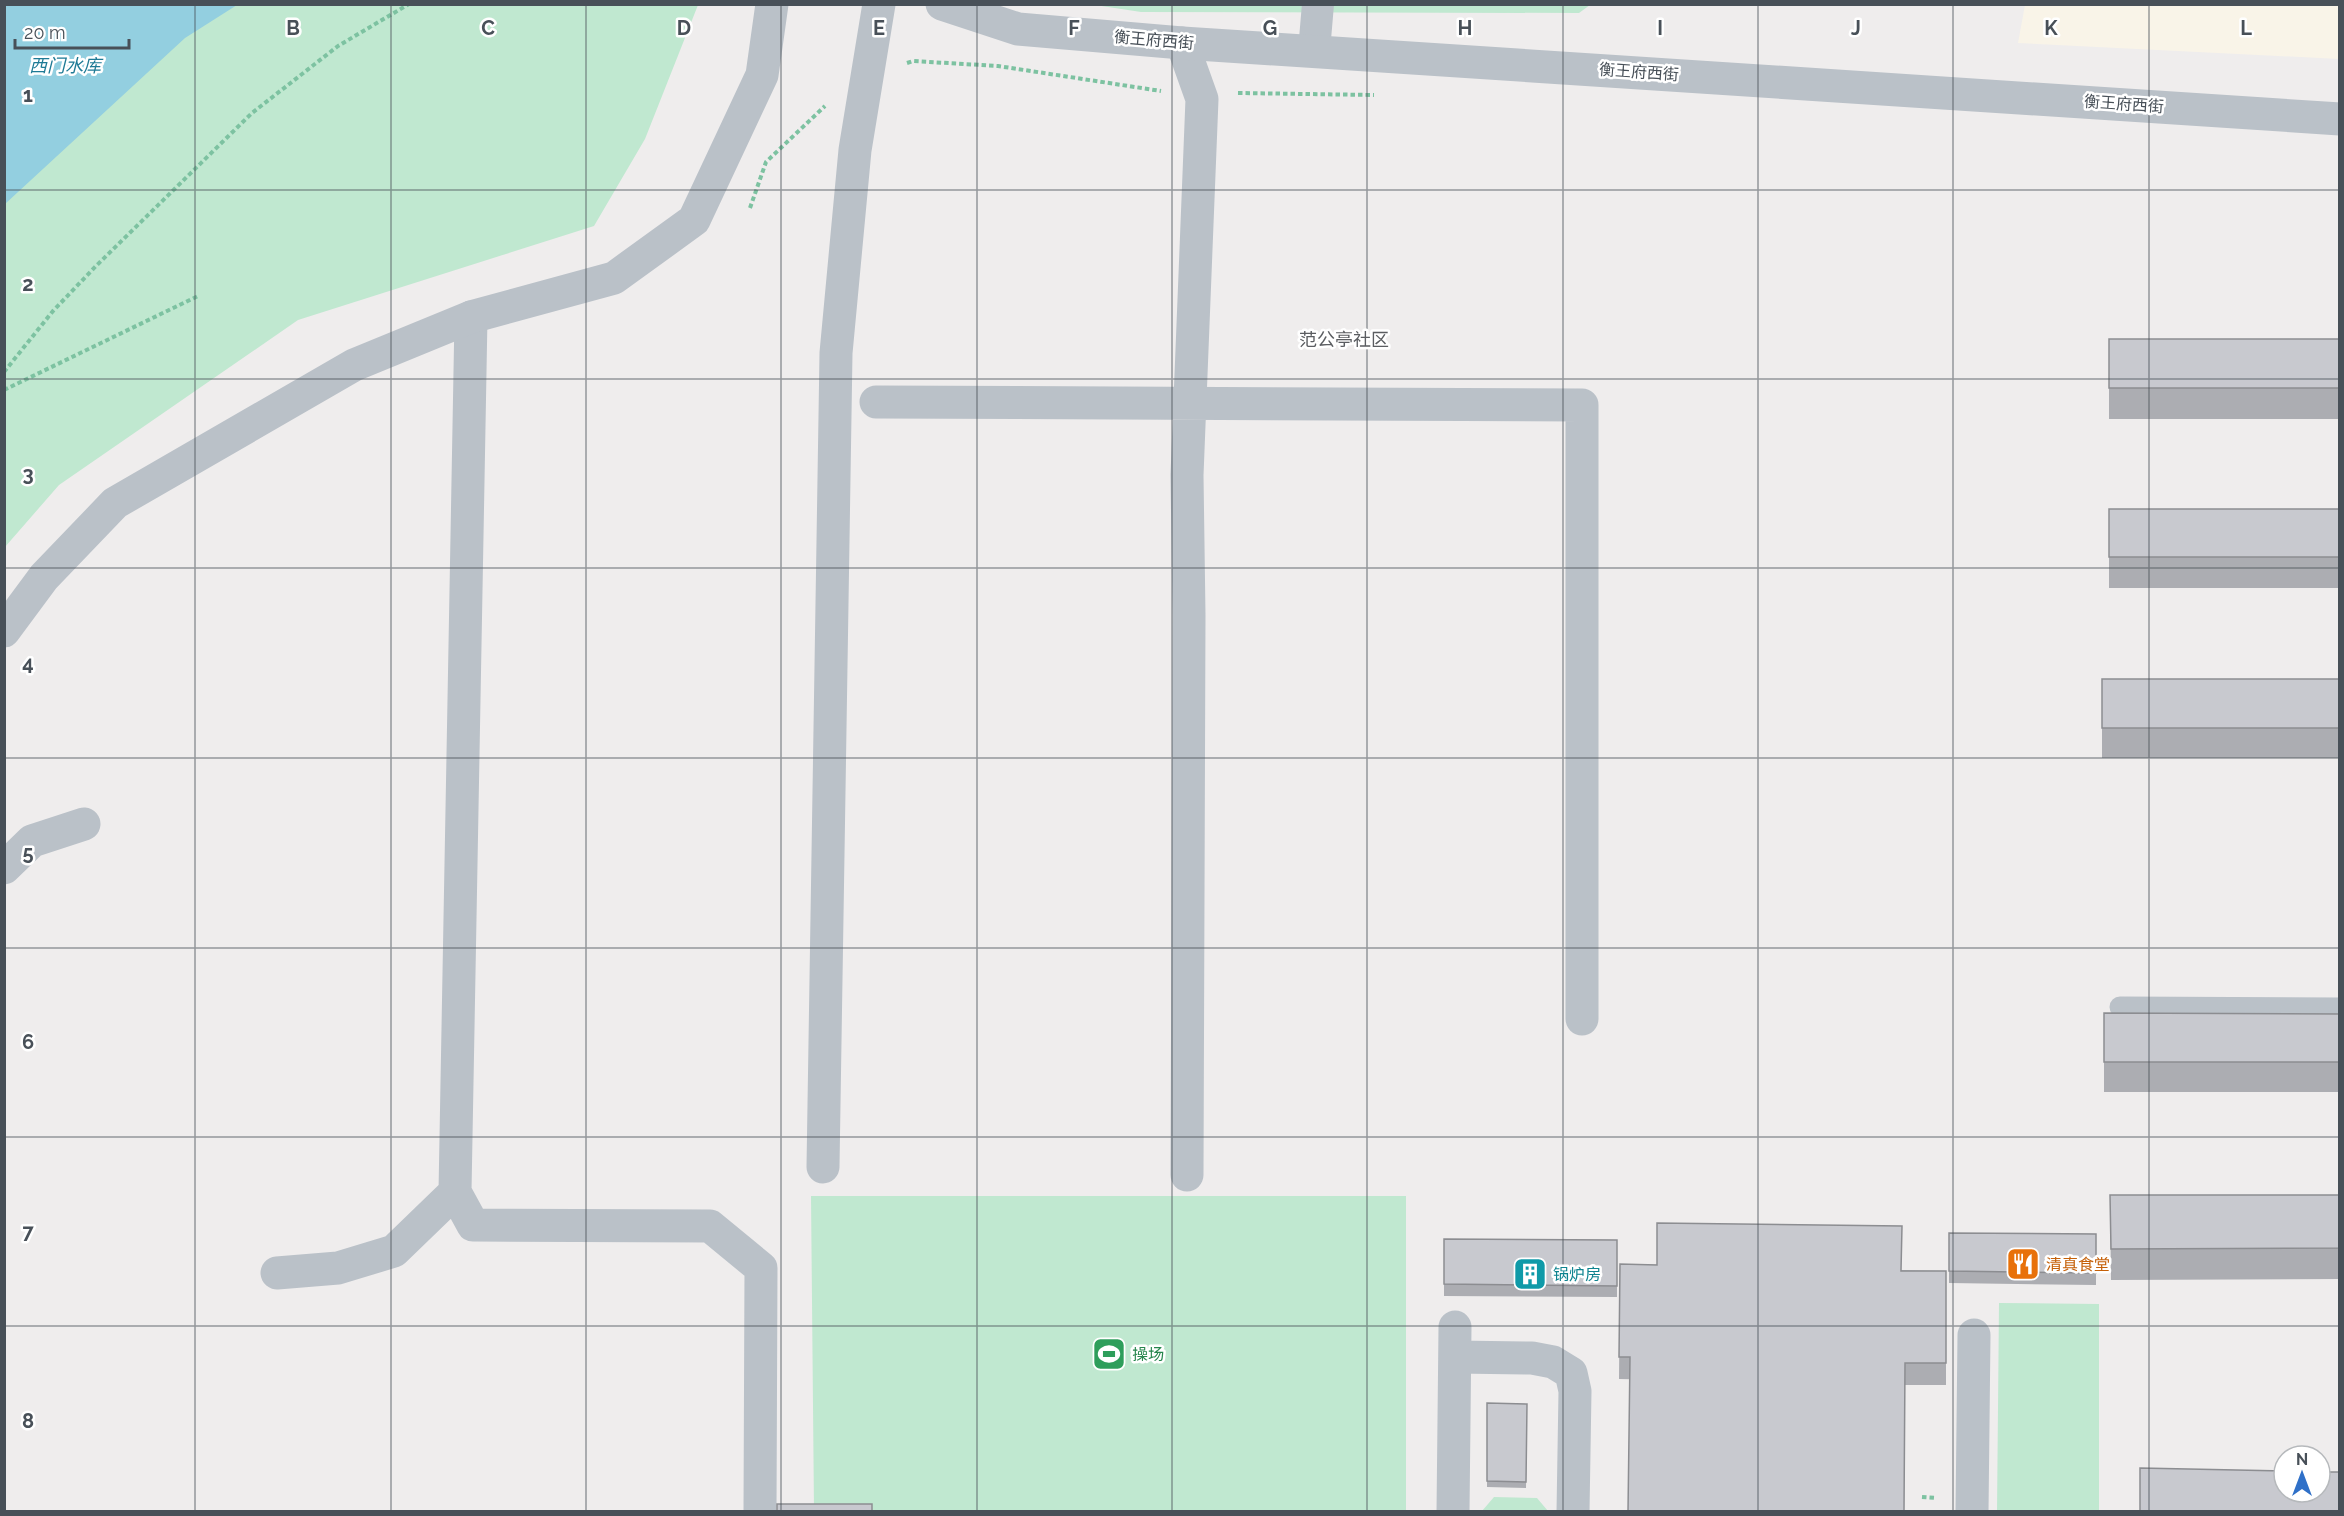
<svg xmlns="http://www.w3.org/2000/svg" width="2344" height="1516" viewBox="0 0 2344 1516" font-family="Raleway,'Noto Sans SC',sans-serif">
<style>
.commercial{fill:#f9f4e8}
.green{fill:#c0e8d0}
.water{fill:#93cfe0}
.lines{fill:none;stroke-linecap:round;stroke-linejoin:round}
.path{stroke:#7dc2a1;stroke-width:4;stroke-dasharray:4.5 3;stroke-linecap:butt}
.service{stroke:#bac1c8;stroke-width:21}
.pedestrian{stroke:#bac1c8;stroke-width:32}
.minor{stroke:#bac1c8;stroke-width:33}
.tertiary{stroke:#bac1c8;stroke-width:33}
.wall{fill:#acadb2}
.building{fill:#c8c9cf;stroke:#8c8d91;stroke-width:1.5}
.grid{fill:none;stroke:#485058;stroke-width:1.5;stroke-opacity:0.55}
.labels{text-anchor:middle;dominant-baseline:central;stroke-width:5;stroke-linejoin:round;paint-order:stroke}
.street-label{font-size:16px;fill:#485058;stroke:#fff}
.food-label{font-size:16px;fill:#c56008;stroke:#fff;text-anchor:start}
.culture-label{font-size:16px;fill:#0d838f;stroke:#fff;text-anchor:start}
.leisure-label{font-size:16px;fill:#27864d;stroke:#fff;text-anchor:start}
.water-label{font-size:18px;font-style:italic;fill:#1e7a95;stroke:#fff}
.neighbourhood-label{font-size:18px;fill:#5b5d61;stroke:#fff}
.grid-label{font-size:20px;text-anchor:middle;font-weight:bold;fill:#485058;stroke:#fff;stroke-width:5;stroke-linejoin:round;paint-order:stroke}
</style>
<rect width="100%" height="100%" fill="#efeded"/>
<path class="commercial" d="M2025,5H2339V59L2018,43Z"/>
<path class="green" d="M5,5H698L645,139L594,226L298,320L59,485L5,547Z
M1095,5H1590L1579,13L1141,12Z
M811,1196H1406V1511H814Z
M1999,1303L2099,1304V1511H1997Z
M1494,1497L1537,1498L1548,1511H1482Z"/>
<path class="water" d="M5,4H237V5L185,38L5,204Z"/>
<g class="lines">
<path class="path" d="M907,63L913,61L998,66L1161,91
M1238,93L1374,95
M750,208L766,162L825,106
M4,372L53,311L96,266L252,113L338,46L409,4
M4,390L198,296
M1922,1497L1936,1498"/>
<path class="service" d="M2120,1007L2340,1008"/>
<path class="pedestrian" d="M1314,51L1318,4"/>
<path class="minor" d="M1182,43L1202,99L1187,475L1189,615L1187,1175
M876,402L1582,405V1019
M4,868L32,841L84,824
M823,1167L836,353L855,150L879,4
M455,1192L473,1225L710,1226L761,1268L760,1512
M277,1273L338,1268L394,1251L455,1192L471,317
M1455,1357L1532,1358L1553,1362L1571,1373L1575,1391L1573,1512
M1453,1512L1455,1327
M1972,1512L1974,1335"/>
<path class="tertiary" d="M942,4L1018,29L1182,43L2340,119
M4,631L44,577L115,503L354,365L471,317L614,278L694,220L762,75L772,4"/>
</g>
<path class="wall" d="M2109,339H2340V419H2109Z
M2109,509H2340V588H2109Z
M2102,679H2340V758H2102Z
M2104,1013L2340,1014V1092H2104Z
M2110,1195H2340V1279L2111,1280Z
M1949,1233L2096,1234V1285L1949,1283Z
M1444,1239L1617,1240V1297L1444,1296Z
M1620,1264L1946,1271V1385H1905L1619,1379Z
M1487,1403L1527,1404L1526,1488L1487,1487Z"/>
<path class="building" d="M2109,339H2340V388H2109Z
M2109,509H2340V557H2109Z
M2102,679H2340V728H2102Z
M2104,1013L2340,1014V1062H2104Z
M2110,1195H2340V1248L2111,1249Z
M1657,1223L1902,1226L1901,1271H1946V1363H1905L1904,1512H1628L1630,1357H1619L1620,1264L1657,1265Z
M1949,1233L2096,1234V1273L1949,1271Z
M1444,1239L1617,1240V1286L1444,1284Z
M1487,1403L1527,1404L1526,1482L1487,1481Z
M2140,1468L2284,1471V1492H2320V1472H2340V1512H2140Z
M777,1504H872V1512H777Z"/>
<path class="grid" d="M195,4V1512M391,4V1512M586,4V1512M781,4V1512M977,4V1512M1172,4V1512M1367,4V1512M1563,4V1512M1758,4V1512M1953,4V1512M2149,4V1512M4,190H2340M4,379H2340M4,568H2340M4,758H2340M4,948H2340M4,1137H2340M4,1326H2340"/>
<defs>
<symbol id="restaurant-square" viewBox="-11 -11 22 22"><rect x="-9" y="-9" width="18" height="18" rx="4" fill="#e8710a" stroke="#fff"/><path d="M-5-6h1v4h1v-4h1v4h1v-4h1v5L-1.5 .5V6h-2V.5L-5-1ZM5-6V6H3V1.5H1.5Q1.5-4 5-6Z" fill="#fff"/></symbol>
<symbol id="building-square" viewBox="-11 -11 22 22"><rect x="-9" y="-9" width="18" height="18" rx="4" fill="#0f9aa8" stroke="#fff"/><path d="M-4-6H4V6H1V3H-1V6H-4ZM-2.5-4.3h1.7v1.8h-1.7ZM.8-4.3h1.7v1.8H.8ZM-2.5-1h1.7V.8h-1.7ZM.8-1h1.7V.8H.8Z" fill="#fff"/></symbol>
<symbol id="stadium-square" viewBox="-11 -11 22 22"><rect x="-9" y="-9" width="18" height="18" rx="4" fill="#2e9e5b" stroke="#fff"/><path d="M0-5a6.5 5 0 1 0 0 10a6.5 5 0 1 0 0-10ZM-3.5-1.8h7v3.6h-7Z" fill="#fff"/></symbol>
</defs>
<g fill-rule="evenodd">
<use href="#restaurant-square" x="2004" y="1245" width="38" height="38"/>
<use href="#building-square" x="1511" y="1255" width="38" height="38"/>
<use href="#stadium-square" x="1090" y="1335" width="38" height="38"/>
</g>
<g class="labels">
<g class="street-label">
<text transform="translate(1154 40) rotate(5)">衡王府西街</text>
<text transform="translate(1639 72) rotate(4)">衡王府西街</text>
<text transform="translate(2124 104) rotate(4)">衡王府西街</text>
</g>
<g class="food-label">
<text x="2046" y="1264">清真食堂</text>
</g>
<g class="culture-label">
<text x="1553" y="1274">锅炉房</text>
</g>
<g class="leisure-label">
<text x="1132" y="1354">操场</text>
</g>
<g class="water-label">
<text x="65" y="65">西门水库</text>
</g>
<g class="neighbourhood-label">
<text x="1344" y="339">范公亭社区</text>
</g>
</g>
<g class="grid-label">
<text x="293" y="35">B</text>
<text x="488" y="35">C</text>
<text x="684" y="35">D</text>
<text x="879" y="35">E</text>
<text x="1074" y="35">F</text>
<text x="1270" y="35">G</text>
<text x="1465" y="35">H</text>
<text x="1660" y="35">I</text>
<text x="1856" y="35">J</text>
<text x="2051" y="35">K</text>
<text x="2246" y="35">L</text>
<text x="28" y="102">1</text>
<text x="28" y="291">2</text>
<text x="28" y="481">3</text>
<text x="28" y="670">4</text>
<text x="28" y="860">5</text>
<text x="28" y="1049">6</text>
<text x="28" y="1239">7</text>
<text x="28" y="1428">8</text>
</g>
<rect width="2344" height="1516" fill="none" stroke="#485058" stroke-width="12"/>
<g transform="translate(2302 1474)"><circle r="28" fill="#ffffff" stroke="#b6b9bc" stroke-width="1.5"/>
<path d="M0-4.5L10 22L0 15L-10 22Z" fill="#2f70c8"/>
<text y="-9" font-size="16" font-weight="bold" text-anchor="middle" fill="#485058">N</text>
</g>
<path d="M15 39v9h114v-9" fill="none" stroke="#485058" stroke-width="3"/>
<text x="24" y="39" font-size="18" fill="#485058" stroke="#ffffff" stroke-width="4.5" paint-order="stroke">20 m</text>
</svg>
